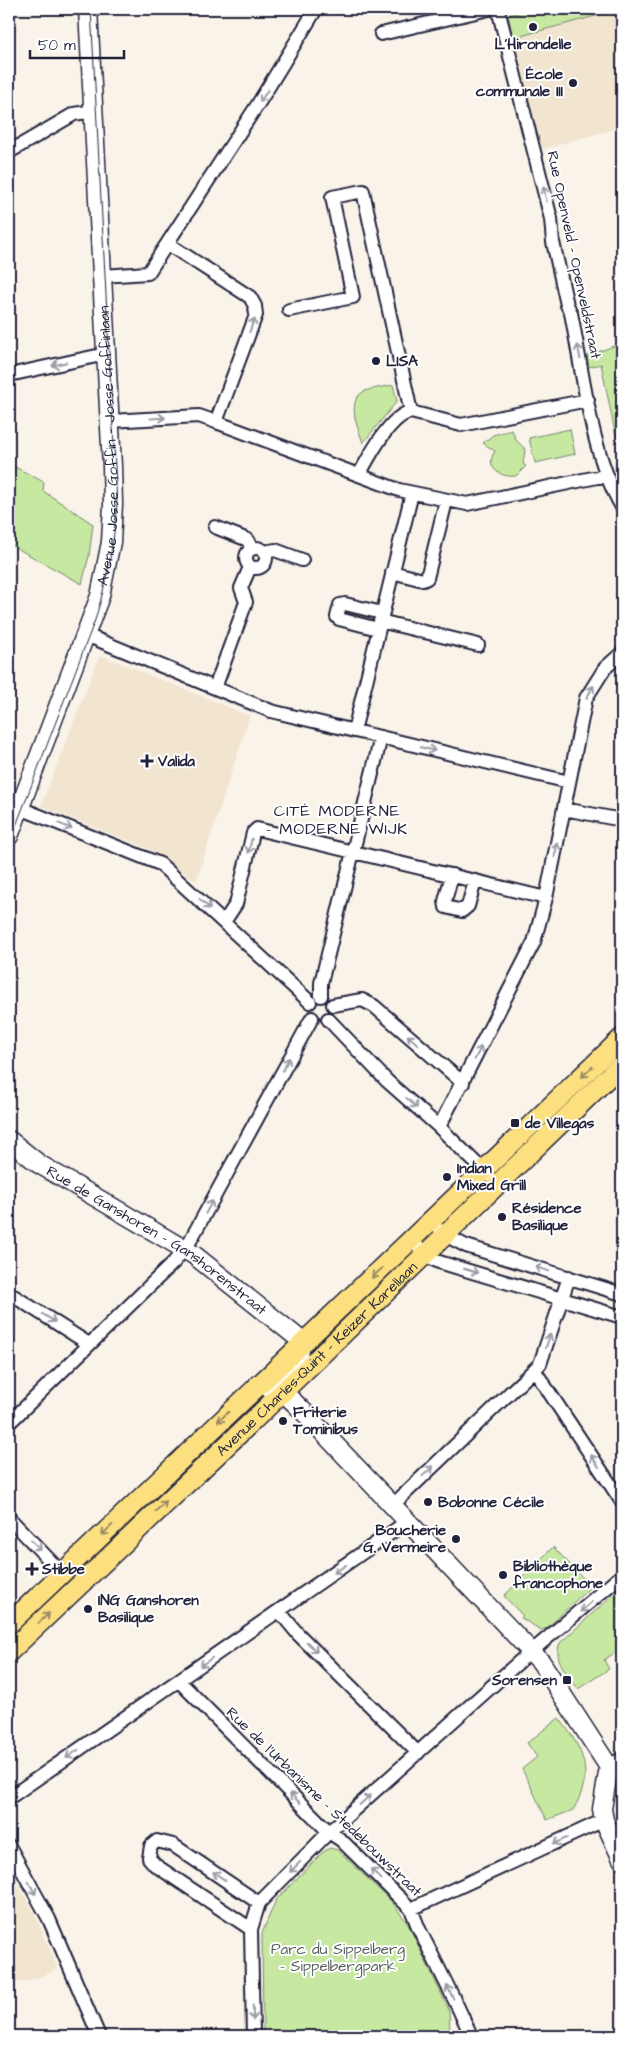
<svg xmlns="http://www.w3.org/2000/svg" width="631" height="2045" viewBox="0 0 631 2045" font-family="'Architects Daughter',sans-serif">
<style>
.built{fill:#f1e5d0}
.green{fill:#c7e8a0;stroke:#74856e}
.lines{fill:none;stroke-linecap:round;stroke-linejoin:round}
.street-casing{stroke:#22223b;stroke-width:16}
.secondary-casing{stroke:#22223b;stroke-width:21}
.primary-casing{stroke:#22223b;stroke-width:22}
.street{stroke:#fff;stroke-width:12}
.secondary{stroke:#fff;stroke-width:18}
.primary{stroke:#fce080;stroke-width:19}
.tram{stroke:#22223b;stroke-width:1}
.oneway{stroke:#9c9ca7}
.oneway2{stroke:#9a8a61}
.poi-dot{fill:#22223b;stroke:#fff;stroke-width:2}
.labels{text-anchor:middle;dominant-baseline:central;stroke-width:4;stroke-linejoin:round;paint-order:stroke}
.poi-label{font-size:15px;font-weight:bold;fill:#22223b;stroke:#fff;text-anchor:start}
.street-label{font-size:15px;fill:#22223b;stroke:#fff}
.park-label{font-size:15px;fill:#545d59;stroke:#fff}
.neighbourhood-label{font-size:16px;letter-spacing:1px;fill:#22223b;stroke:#fff}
</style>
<rect width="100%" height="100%" fill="#f9f3ea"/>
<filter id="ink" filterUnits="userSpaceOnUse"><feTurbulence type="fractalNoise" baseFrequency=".02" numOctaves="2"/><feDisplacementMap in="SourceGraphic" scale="10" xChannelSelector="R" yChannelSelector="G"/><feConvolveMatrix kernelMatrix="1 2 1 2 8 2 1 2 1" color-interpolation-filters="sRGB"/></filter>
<g filter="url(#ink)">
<path class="built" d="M622,9V127L539,150L513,38Z
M103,656L250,716L196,881L151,850L41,806L99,657Z
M9,1870L31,1906L58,1969L37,1978L18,1983L9,1982Z"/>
<path class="green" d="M532,9H622L513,38L508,15Z
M622,343V453L615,432L601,364L589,367L587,356Z
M393,385L397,401L363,443C358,428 345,400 365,391C373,388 385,387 393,385Z
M570,429L575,454L535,463L529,438Z
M512,430L516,440L525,449L523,464L526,466L516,476C500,478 484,467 495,451L483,443L493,435Z
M9,464L44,482L43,491L93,524L89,556L82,584L9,544Z
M553,1547L591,1586L547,1628L541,1630L521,1618L523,1616L504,1596Z
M615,1593L622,1602V1640L616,1652L604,1660L609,1669L578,1689C569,1675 552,1660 560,1643Z
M559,1718C584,1750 595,1773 573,1810L547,1820L522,1769L537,1757L527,1743Z
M330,1848L338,1850L392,1902L408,1924L449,2010L450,2032L271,2035L263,2031L262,1933L276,1900L323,1852Z"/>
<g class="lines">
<defs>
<path id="street" d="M498,9L551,219L553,242L567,305L571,313C583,373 591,455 622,507
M381,34L489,9
M9,152L74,114L94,111
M102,276L148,273L258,104L316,9
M289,310L353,297L332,197L363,191L411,412
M9,375L106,354
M110,421L199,416L216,422L256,315L255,306L250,297L168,244
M216,422L399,490L467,504L607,475
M359,475C369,457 390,415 411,412L461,425L588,400
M215,527L248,540L252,549
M246 558a10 10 0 1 1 20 0a10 10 0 1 1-20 0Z
M264,552L275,550L302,560
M392,572L423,580L427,578L446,501
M380,621L478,645
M378,629L339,619L337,617L340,605L345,604L382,613
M86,635L271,711L569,782
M215,688L246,602L241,588L250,567
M354,731L412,493
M20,808L160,864L310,1002
M564,809L622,820
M452,875L445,901L446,907L462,911L468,906L475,881
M224,922L236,904L253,833L257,829L546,898
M321,996V983L381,737
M333,1005L362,1000L374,1006L463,1083
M328,1019L387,1081L439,1127L489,1176
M439,1127L534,942L546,898L586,698L605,668L622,653
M440,1230L445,1235L466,1246L622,1294
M412,1240L425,1255L439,1262L622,1317
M9,1293L89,1344
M535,1371L622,1502
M9,1423L174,1262L190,1241L312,1018
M393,1505L540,1364L569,1277
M9,1518L62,1573
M279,1611L298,1634L418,1753
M179,1681L329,1832L341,1840L411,1909L419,1929L456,2003L469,2031V2036
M609,1767L622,1758
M9,1798L408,1521
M9,1846L49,1919L99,2036
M411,1909L604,1820
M251,1929L155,1865L149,1858L151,1846L157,1841L173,1845L259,1903
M253,2036L251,1929L259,1903L329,1832L520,1661L622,1575"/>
<g id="secondary">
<path id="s1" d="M9,836L100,596L111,542L113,504L112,466L88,9"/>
<path id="s2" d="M9,1140L39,1164L194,1255L303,1342L283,1391"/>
<path d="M258,1384L283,1392L301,1409L541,1662L609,1767L602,1809L604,1820L622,1859"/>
</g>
<g id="primary">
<path d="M9,1624L622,1038"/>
<path id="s3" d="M9,1652L262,1412L622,1064"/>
</g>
</defs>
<use href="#street" class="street-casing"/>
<use href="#secondary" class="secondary-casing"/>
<use href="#primary" class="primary-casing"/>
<use href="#street" class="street"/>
<use href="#secondary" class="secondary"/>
<use href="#primary" class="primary"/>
<path class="tram" d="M9,844L95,620C107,581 114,543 117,504L91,9"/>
</g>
<defs><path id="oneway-shaft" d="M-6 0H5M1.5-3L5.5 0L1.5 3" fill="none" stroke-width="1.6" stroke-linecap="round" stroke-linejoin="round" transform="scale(1.25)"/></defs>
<g class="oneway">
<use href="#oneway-shaft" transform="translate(264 96) rotate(122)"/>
<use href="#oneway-shaft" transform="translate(545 194) rotate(-103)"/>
<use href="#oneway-shaft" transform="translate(252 325) rotate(-70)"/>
<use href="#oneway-shaft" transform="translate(579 352) rotate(-101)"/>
<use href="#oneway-shaft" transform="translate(59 364) rotate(167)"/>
<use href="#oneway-shaft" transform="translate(158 418) rotate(-3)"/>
<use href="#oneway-shaft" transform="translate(590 692) rotate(-61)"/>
<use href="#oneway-shaft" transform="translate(428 749) rotate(13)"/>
<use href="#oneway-shaft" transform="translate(65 826) rotate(22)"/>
<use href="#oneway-shaft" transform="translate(250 846) rotate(104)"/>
<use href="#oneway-shaft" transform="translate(556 850) rotate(-79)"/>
<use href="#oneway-shaft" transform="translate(205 904) rotate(43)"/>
<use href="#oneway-shaft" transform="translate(413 1040) rotate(-139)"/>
<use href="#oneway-shaft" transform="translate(478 1053) rotate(-63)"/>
<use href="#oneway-shaft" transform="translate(286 1064) rotate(-62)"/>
<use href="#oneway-shaft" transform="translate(412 1103) rotate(42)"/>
<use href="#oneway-shaft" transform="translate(209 1207) rotate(-62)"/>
<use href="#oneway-shaft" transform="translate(542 1269) rotate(-163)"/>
<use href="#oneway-shaft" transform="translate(471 1271) rotate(17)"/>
<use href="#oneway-shaft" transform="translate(49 1318) rotate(32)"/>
<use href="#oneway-shaft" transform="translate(548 1341) rotate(-72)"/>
<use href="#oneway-shaft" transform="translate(595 1461) rotate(-124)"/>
<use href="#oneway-shaft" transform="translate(428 1471) rotate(-43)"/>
<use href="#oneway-shaft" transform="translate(36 1545) rotate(46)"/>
<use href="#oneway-shaft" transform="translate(340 1569) rotate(146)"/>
<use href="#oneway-shaft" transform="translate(586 1607) rotate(139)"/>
<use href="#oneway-shaft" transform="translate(312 1647) rotate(45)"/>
<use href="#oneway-shaft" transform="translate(206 1662) rotate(145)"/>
<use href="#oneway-shaft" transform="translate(72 1754) rotate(146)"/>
<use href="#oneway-shaft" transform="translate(295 1798) rotate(-135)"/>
<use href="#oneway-shaft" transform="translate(365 1800) rotate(-42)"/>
<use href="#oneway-shaft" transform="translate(560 1841) rotate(156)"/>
<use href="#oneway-shaft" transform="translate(295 1867) rotate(135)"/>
<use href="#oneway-shaft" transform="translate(376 1874) rotate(-136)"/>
<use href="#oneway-shaft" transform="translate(219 1876) rotate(-146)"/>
<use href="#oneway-shaft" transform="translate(32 1888) rotate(61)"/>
<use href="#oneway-shaft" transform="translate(450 1992) rotate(-117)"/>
<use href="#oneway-shaft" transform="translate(253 2013) rotate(89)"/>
</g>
<g class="oneway2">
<use href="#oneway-shaft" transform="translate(587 1072) rotate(136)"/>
<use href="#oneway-shaft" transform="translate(377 1273) rotate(137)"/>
<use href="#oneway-shaft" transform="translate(223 1417) rotate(136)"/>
<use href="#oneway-shaft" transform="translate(161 1506) rotate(-44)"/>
<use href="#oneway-shaft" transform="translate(107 1530) rotate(136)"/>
<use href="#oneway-shaft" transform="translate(44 1618) rotate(-44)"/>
</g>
</g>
<g class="poi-dot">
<circle cx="533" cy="27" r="5"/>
<circle cx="573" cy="83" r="5"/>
<circle cx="376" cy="361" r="5"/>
<path d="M144.5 753.5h5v5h5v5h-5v5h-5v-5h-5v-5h5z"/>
<rect x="510" y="1118" width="10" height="10" rx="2.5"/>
<circle cx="447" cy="1177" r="5"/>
<circle cx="502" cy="1217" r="5"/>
<circle cx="283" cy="1421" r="5"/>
<circle cx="428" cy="1502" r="5"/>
<circle cx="456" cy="1539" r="5"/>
<path d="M29.5 1561.5h5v5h5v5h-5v5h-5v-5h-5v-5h5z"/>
<circle cx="503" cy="1575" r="5"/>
<circle cx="88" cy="1609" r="5"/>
<rect x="562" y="1675" width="10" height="10" rx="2.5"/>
</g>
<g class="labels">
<g class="poi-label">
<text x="533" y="44" text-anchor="middle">L'Hirondelle</text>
<text x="563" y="74" text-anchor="end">École<tspan x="563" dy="17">communale III</tspan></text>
<text x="386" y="361">LISA</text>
<text x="158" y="761">Valida</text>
<text x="525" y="1123">de Villegas</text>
<text x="457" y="1168">Indian<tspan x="457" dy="17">Mixed Grill</tspan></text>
<text x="512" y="1208">Résidence<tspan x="512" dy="17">Basilique</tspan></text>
<text x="293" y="1412">Friterie<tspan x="293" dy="17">Tominibus</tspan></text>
<text x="438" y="1502">Bobonne Cécile</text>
<text x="446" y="1530" text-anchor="end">Boucherie<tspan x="446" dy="17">G. Vermeire</tspan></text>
<text x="513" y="1566">Bibliothèque<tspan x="513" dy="17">francophone</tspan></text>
<text x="42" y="1569">Stibbe</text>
<text x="98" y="1600">ING Ganshoren<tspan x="98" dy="17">Basilique</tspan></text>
<text x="557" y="1680" text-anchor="end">Sorensen</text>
</g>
<g class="street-label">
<text transform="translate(574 255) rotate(78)">Rue Openveld - Openveldstraat</text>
<text stroke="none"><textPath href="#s1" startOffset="408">Avenue Josse Goffin - Josse Goffinlaan</textPath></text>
<text stroke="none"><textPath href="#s2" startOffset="179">Rue de Ganshoren - Ganshorenstraat</textPath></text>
<text stroke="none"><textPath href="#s3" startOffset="425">Avenue Charles-Quint - Keizer Karellaan</textPath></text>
<text transform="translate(324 1802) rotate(44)">Rue de l'Urbanisme - Stedebouwstraat</text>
</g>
<g class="park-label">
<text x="338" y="1949">Parc du Sippelberg<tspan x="338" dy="17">- Sippelbergpark</tspan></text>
</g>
<g class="neighbourhood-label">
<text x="337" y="811">CITÉ MODERNE<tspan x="337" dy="18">- MODERNE WIJK</tspan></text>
</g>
</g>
<rect width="631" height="2045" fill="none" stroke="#fff" stroke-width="30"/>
<rect x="15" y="15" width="601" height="2015" fill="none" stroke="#22223b" stroke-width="2" filter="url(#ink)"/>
<path d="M30 50v8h94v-8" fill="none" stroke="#22223b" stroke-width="2.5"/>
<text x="38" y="50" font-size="15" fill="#22223b" stroke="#ffffff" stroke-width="4" paint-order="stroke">50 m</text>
</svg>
